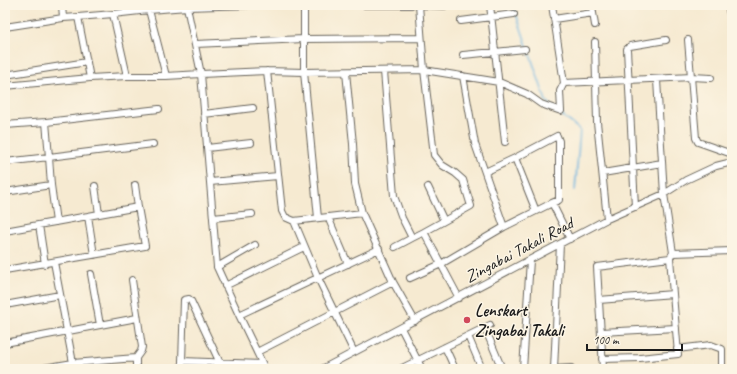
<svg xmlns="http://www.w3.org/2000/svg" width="737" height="374" viewBox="0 0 737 374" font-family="Caveat,sans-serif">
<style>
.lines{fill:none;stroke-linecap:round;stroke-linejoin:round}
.stream{stroke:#65b0dd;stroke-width:2}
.minor-casing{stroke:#68645b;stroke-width:8}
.minor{stroke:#fff;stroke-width:6}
.poi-dot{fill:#d1495b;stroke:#fcf5e5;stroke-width:1.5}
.labels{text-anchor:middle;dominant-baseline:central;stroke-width:3;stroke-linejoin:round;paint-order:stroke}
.street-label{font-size:17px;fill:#1c1c1c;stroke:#fcf5e5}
.poi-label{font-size:17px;font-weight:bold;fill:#1c1c1c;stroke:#fcf5e5;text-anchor:start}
</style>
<rect width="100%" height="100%" fill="#fcf5e5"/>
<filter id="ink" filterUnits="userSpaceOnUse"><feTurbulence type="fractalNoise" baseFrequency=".025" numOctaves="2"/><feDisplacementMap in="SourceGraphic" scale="8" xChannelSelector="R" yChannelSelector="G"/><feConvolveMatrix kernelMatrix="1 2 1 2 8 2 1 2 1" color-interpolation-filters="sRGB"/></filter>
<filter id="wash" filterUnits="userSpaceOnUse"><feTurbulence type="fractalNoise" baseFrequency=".012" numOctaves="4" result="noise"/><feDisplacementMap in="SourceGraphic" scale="16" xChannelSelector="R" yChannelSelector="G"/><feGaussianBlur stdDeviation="0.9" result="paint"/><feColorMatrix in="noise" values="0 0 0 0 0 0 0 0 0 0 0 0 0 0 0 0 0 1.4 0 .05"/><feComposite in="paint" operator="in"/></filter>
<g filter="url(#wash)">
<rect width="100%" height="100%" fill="#f6ead1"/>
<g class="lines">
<path class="stream" d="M513,5L546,101L550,105
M559,113L580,130L575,190"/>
</g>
</g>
<g filter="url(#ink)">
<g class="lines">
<defs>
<path id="minor" d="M147,5L149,10L187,7L251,5
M290,5H411
M304,5V72L318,218
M419,5L424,70L434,155L442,165L455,173L463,180L471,206L424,232
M420,5L444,6
M490,5L505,142
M552,5L564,83L692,77L711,78
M592,5L593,13
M728,5L732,24
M187,7L201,74L267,71
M78,17L113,14
M554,19L593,13L595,25
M461,21L514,14
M5,27L63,18
M688,40L696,138L698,142L732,154
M595,42L597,122L607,219
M195,44L304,39L421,38
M463,55L525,49
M384,71L394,196L402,218L412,238L424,232L459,298
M346,72L353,144L355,184L362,213
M5,75L87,62
M166,76H127L113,14L149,10L166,76L201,74L217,267
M463,76L475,144L504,227
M90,78L127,76
M657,80L664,194L673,253
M5,86L90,78L78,17L63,18L62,5
M204,114L253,108
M46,122L159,109
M5,125L46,122L49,157L153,144
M207,148L251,143
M515,158L536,211L552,203L570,239
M5,162L49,157L51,185L5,192
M485,172L515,158L557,136L559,141V200L552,203
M603,173L662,163
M210,182L278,176
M51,185L56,222
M135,185L138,207
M95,186L99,214
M428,187L444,221
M635,207L627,49L630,46L666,40
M88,216L94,255
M328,217L348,264
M213,218L252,214
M294,221L318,278L354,352
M39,225L45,264
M5,231L138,207L145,246L5,270
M255,245L217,267L239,315L379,249
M395,247L412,238
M671,256L673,253L732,251
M54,262L73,363
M91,274L100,325
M410,278L441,264L504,227L536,211
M132,280L142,347L141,351L136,358
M225,286L304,247
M599,300L673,294
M5,305L60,295
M239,315L265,369
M415,321L393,282L362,213L294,221L285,217L282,211L267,71L304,72L424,70L499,82L527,94L541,104L561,111L560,91L564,83
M401,328L422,369
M485,328L502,369
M601,332L676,328
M468,336L482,369
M5,343L137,318
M445,347L455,369
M677,349L711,345L722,349V369
M257,352L393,282
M602,359L640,358L678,354L670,258L597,267L603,369
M220,363L191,301L189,299L184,300L182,361L262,364
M38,369L73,363L136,358V369
M182,369V361
M322,369L607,219L664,194L686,180L716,166L732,162
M400,369L490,325
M523,369L530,260
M552,369H554L560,244
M554,369L571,368"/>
</defs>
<use href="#minor" class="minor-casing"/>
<use href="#minor" class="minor"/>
</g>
</g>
<circle class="poi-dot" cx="467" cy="320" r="4"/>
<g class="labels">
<g class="street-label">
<text transform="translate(519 250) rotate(-28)">Zingabai Takali Road</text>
</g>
<g class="poi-label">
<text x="475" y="310">Lenskart<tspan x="475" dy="20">Zingabai Takali</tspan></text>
</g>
</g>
<rect width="737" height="374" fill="none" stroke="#fcf5e5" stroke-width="20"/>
<path d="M587 344v6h95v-6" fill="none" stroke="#1c1c1c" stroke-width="2"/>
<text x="593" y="344" font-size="12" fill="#1c1c1c" stroke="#fcf5e5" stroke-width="3" paint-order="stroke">100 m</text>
</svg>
